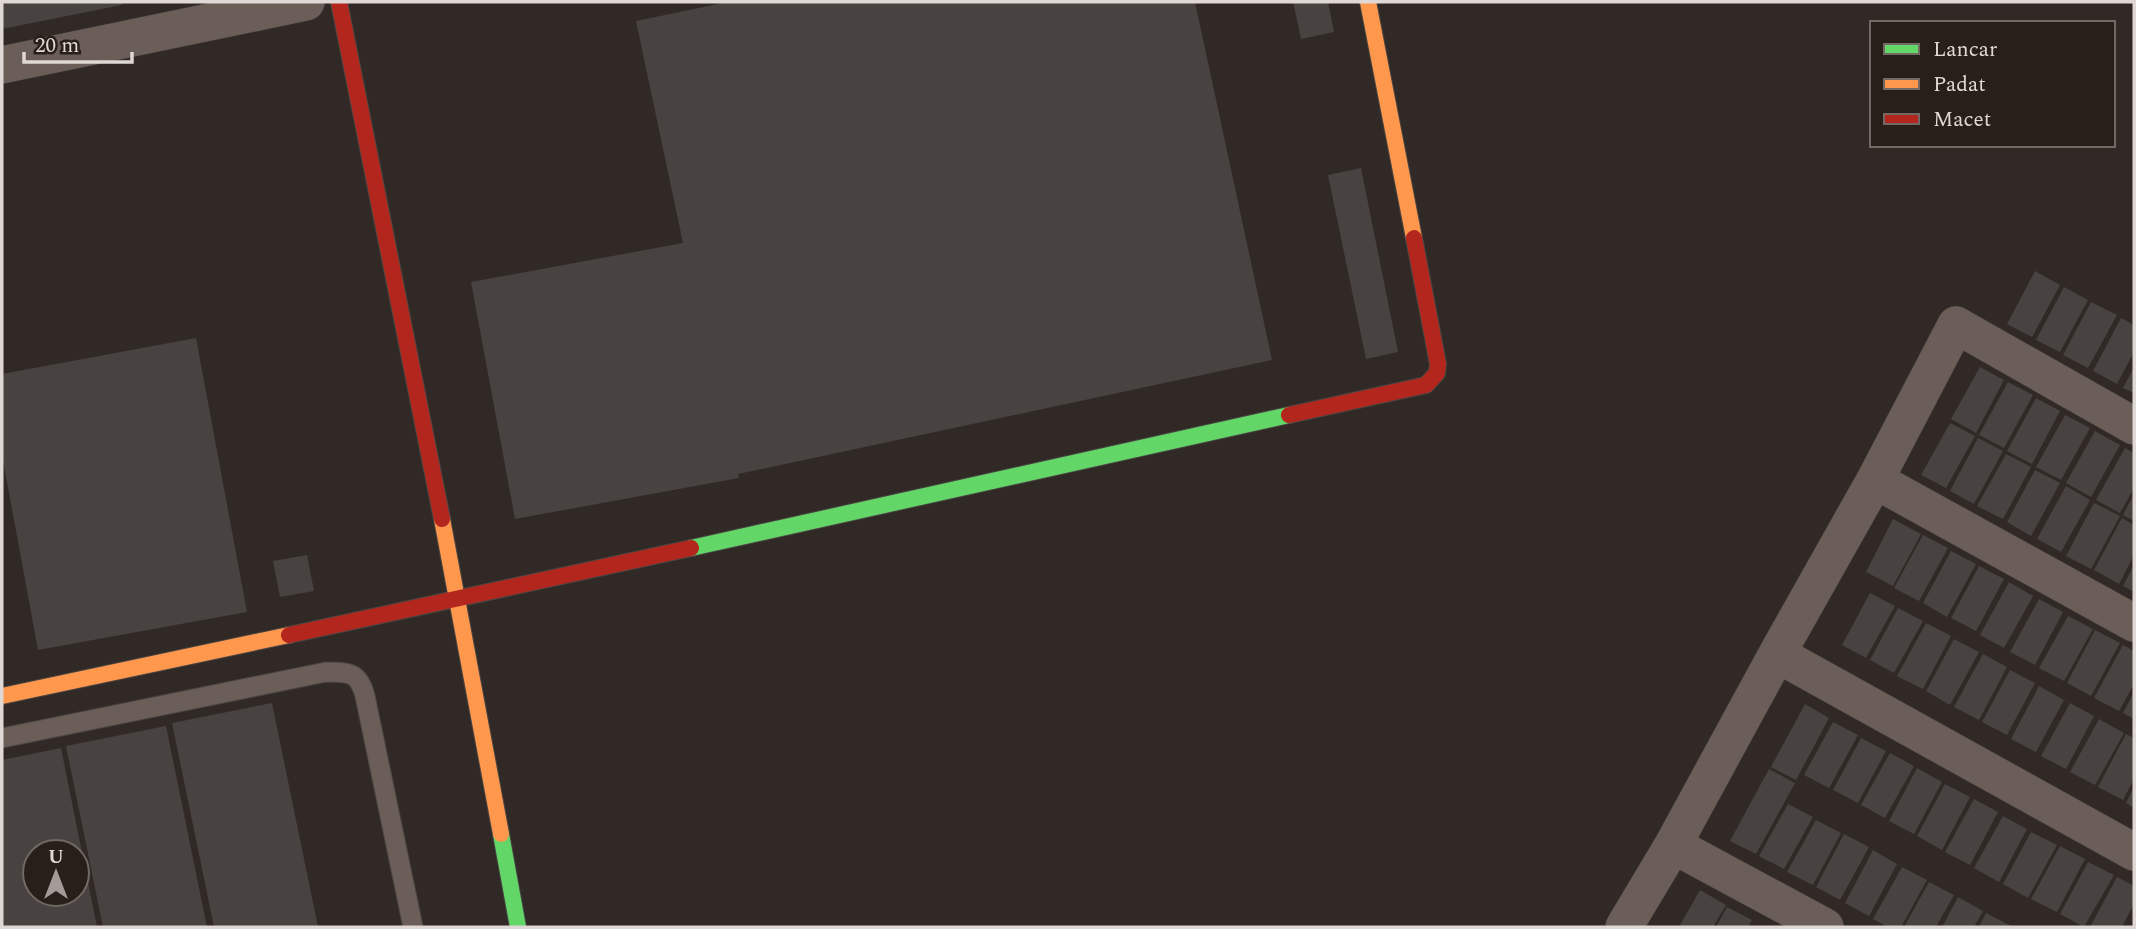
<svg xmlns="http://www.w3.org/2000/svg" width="2136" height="929" viewBox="0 0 2136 929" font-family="Spectral,serif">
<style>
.building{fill:#484340;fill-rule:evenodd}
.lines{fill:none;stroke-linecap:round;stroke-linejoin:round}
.lane-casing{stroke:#4b4643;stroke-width:21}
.street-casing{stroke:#4b4643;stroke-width:38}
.fast-casing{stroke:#4b4643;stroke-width:18}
.slow-casing{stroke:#4b4643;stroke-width:18}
.jam-casing{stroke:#4b4643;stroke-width:18}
.lane{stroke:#6b5d57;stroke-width:19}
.street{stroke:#6b5d57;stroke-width:37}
.fast{stroke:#63d668;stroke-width:16}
.slow{stroke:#ff974d;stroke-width:16}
.jam{stroke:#b3261e;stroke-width:16}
</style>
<rect width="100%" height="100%" fill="#302926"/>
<path class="building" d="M2,2H121L122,5L2,29Z
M728,2H1195L1272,360L738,474L739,478L515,519L471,282L683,243L636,21Z
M1293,2H1328L1334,32L1301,39Z
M1361,168L1398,352L1366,359L1328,175Z
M2035,271L2060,285L2032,337L2007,324Z
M2064,287L2088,300L2060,352L2036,340Z
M2091,302L2117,315L2088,368L2063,355Z
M2121,318L2134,325V352L2117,384L2093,371Z
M196,338L247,612L38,650L2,455V374Z
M1980,367L2004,380L1976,433L1951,419Z
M2134,367V393L2123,388Z
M2008,382L2033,395L2004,448L1979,435Z
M2036,398L2060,411L2032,464L2007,451Z
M2065,415L2090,428L2061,480L2036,467Z
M1950,423L1975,436L1946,488L1921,475Z
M2095,431L2120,445L2091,497L2066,483Z
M1978,438L2003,451L1974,504L1950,491Z
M2125,448L2134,453V488L2120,513L2096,500Z
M2006,454L2031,467L2003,519L1977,506Z
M2035,470L2060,483L2031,536L2007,522Z
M2066,486L2090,500L2061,552L2037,539Z
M2134,494V521L2123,515Z
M2094,503L2120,516L2091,569L2066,556Z
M2122,518L2134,525V555L2119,584L2094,570Z
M1893,519L1921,534L1893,586L1866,572Z
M1923,535L1948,548L1919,601L1894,588Z
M1951,551L1976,564L1947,617L1923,603Z
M307,555L314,591L280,597L273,561Z
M2134,565V592L2123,586Z
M1979,566L2004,579L1976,631L1951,618Z
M2009,582L2033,596L2004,648L1980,635Z
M1870,593L1895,606L1866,658L1842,645Z
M2039,599L2063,612L2035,665L2010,652Z
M1898,608L1923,621L1894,673L1870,660Z
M2068,616L2093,629L2064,681L2039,668Z
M1926,623L1951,636L1923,689L1897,676Z
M2095,630L2120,643L2091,696L2067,683Z
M1954,639L1979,652L1950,705L1926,691Z
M2123,645L2134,651V684L2119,711L2094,698Z
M1983,654L2007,667L1979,720L1954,707Z
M2010,670L2035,683L2007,735L1982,722Z
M2039,686L2064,700L2036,752L2011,739Z
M2134,692V719L2123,713Z
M272,703L318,927H214L172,723Z
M2070,703L2094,716L2066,769L2041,756Z
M1805,704L1829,718L1796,780L1771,767Z
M2099,719L2124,733L2095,785L2070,772Z
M1833,722L1858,735L1829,788L1804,775Z
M166,726L207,927H103L66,746Z
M2126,734L2134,738V779L2123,800L2098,787Z
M1861,738L1886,751L1858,803L1833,790Z
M61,748L97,927H2V760ZM35,852H77V894H35Z
M1890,753L1914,766L1885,818L1861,805Z
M1917,768L1942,782L1914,834L1889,821Z
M1769,769L1795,783L1756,854L1730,841Z
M1945,784L1970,797L1942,850L1917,836Z
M2134,787V808L2126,803Z
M1974,799L1998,812L1970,865L1945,852Z
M1788,804L1813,817L1784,869L1759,856Z
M2003,816L2027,829L1999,882L1974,868Z
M1816,820L1841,833L1813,885L1787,872Z
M2031,832L2057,845L2028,898L2003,884Z
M1844,834L1869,847L1840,900L1816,887Z
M2060,846L2085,859L2057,912L2031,899Z
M1873,850L1897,864L1869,916L1845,903Z
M2088,862L2114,875L2084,927L2060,914Z
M1902,867L1927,880L1901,927H1888L1873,919Z
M2117,877L2134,886V904L2122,927H2090Z
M1929,882L1954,895L1936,927H1904Z
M1700,890L1726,905L1713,927H1679Z
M1958,897L1983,911L1974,927H1942Z
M1727,907L1752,920L1748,927H1716Z
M1986,913L2013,927H1979Z"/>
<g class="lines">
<defs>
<path id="lane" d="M2,738L326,672C349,672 359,672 365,696L413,927"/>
<path id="street" d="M2,65L306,2
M1875,480L2134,623
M1777,654L1875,480L1956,325L2134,426
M1673,845L1825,927
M1624,927L1673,845L1777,654L2134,852"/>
<path id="fast" d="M691,548L1289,415
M501,834L518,927"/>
<path id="slow" d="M1368,2L1414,238
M442,519L501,834
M2,696L289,635"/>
<path id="jam" d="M339,2L442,519
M1289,415L1426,385L1437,373L1438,364L1414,238
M289,635L691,548"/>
</defs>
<use href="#lane" class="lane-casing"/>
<use href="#street" class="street-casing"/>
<use href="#fast" class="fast-casing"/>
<use href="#slow" class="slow-casing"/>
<use href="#jam" class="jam-casing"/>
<use href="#lane" class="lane"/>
<use href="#street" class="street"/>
<use href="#fast" class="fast"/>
<use href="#slow" class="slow"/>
<use href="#jam" class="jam"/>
</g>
<rect width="2136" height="929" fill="none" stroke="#e0d8d4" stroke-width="7"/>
<rect x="1870" y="21" width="245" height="126" fill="#291f19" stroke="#726964" stroke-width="2"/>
<rect x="1884" y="44" width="35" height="10" fill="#63d668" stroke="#726964" stroke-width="2"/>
<text x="1933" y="56" font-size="21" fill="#e0d8d4">Lancar</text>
<rect x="1884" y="79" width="35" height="10" fill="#ff974d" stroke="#726964" stroke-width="2"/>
<text x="1933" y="91" font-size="21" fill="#e0d8d4">Padat</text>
<rect x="1884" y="114" width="35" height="10" fill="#b3261e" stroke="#726964" stroke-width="2"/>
<text x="1933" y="126" font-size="21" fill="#e0d8d4">Macet</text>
<g transform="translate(56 873)"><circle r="33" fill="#291f19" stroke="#726964" stroke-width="2"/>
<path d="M0-5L12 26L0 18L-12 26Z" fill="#a29b97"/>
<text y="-10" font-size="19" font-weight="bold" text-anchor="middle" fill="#e0d8d4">U</text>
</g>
<path d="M24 52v10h108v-10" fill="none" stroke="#e0d8d4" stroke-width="3.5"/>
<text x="35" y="52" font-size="21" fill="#e0d8d4" stroke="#291f19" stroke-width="5" paint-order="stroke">20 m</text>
</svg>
